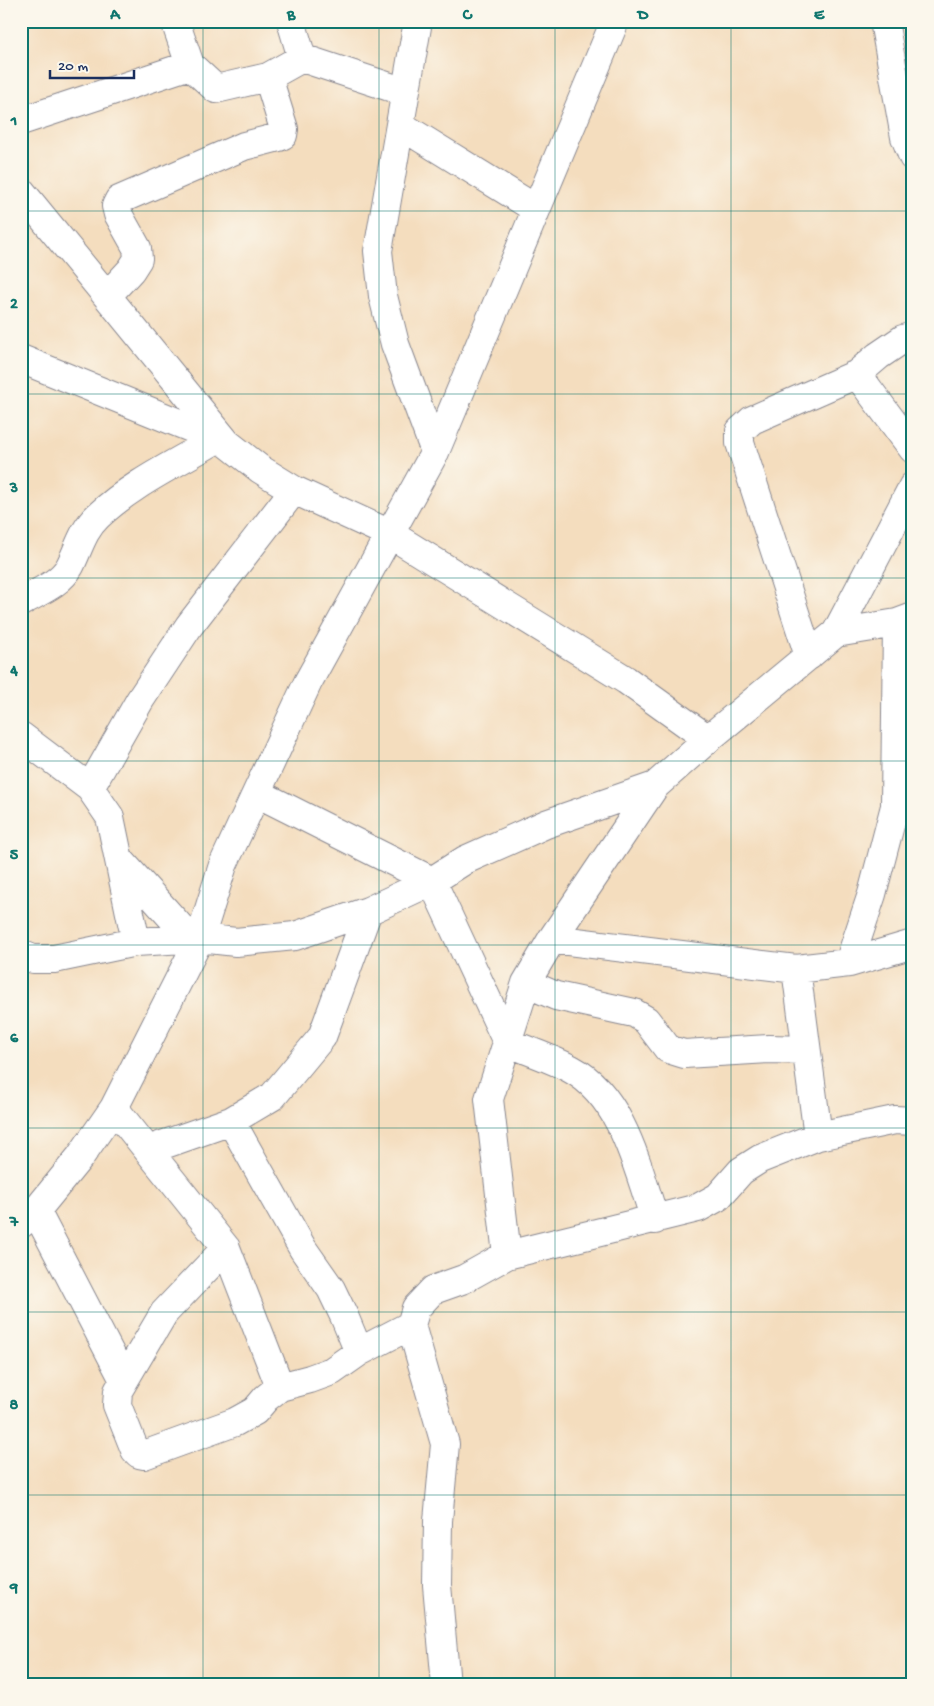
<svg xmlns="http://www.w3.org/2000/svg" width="934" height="1706" viewBox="0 0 934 1706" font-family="'Gochi Hand',sans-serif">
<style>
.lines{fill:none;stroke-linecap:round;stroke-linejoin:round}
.street-casing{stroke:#88868e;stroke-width:30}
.street{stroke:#fff;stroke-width:28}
.grid{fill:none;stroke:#0f766e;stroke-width:1;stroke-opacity:0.55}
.neatline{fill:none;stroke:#0f766e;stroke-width:2}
.grid-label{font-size:16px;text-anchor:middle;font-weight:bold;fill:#0f766e}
</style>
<rect width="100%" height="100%" fill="#fbf7ec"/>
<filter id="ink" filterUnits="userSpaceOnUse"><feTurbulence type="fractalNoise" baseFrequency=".02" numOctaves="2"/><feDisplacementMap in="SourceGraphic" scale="10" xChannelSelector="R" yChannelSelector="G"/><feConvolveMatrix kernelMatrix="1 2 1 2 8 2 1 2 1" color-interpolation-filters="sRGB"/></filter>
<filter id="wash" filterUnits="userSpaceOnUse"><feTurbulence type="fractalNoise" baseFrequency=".0096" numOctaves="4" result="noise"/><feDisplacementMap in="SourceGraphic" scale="20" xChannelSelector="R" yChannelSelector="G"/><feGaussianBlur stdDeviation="1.12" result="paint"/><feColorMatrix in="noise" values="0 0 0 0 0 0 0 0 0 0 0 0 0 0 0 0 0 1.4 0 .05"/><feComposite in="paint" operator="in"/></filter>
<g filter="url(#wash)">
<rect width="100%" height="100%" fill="#f4ddbe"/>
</g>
<g filter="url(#ink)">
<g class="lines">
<defs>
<path id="street" d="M175,21L190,65L216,89L268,77L302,58L405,92
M291,21L302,58
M418,21L378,251L383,296L395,344L435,452
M884,21L905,137L913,157
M21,121L190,65
M400,125L536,209
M21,191L227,443L260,469L294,490L390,534L626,680L708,739
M107,296L131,270L138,259L137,248L118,214L116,206L119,200L244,146L279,137L283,135L284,129L268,77
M21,359L223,441
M857,374L913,449
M21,602C38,592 60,584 70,566C79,548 83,530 98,516C133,483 177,463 217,439
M836,633L897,623L913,617
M809,656L740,443V431L752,420L857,374L878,356L903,339L913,336
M21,736L90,788L110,817L136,942
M90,788L140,700L189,626L294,490
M257,793L432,881L507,1042C528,1051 551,1058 571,1069C622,1096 638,1169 655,1220
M120,860L191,939
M552,939L796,969L849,963L913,944
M21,954L33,959H54L136,942L200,938L236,942L295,936L368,911L432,881L465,860L546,824L655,786L708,739L836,633L913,486
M849,963L872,894L895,806L897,623
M796,969L818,1136
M526,983L556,996L634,1013L646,1020L668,1049L684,1054L769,1049L806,1050
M114,1108L226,1248L280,1387
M231,1121L303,1249L331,1289L344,1316L359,1352
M148,1150L231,1121L273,1096L322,1037L368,911
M36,1211L124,1380
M21,1224L36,1211L80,1157L114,1108L200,938L223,865L308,682L435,452L615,21
M226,1248L164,1313L118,1391L117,1405L135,1450L139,1454L144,1455L235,1422L255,1411L266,1398L280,1387L310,1379L332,1371L359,1352L411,1325L416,1308L433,1290L464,1279L507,1255L698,1208L718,1197L741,1171L760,1159L818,1136L895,1120L913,1121
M507,1255L489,1099L526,983L552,939L655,786
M411,1325L445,1444L438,1521L437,1585L446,1685"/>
</defs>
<use href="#street" class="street-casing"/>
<use href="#street" class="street"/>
</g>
</g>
<path class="grid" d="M203,21V1685M379,21V1685M555,21V1685M731,21V1685M21,211H913M21,394H913M21,578H913M21,761H913M21,945H913M21,1128H913M21,1312H913M21,1495H913"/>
<rect width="934" height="1706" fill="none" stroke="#fbf7ec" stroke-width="55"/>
<path d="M50 70v8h84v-8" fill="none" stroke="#1b2f5e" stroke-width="2.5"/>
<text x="58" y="70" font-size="15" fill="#1b2f5e" stroke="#fbf7ec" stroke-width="4" paint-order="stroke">20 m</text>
<rect x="28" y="28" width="878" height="1650" class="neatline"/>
<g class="grid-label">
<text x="115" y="19">A</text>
<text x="291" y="19">B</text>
<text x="467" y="19">C</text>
<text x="643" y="19">D</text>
<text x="819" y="19">E</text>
<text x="14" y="125">1</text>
<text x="14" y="308">2</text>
<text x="14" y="492">3</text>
<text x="14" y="675">4</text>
<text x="14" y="859">5</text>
<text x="14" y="1042">6</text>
<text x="14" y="1226">7</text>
<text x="14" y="1409">8</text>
<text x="14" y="1592">9</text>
</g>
</svg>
